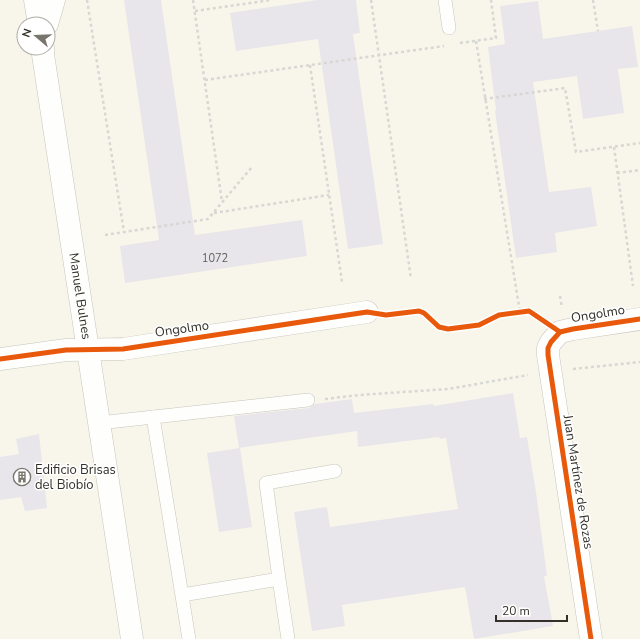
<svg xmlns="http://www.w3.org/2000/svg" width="640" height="639" viewBox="0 0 640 639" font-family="'Nunito Sans',sans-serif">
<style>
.building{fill:#e8e6ea}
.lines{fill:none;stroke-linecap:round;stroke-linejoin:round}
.service-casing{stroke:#c7c5bc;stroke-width:14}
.minor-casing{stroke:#c7c5bc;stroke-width:23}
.secondary-casing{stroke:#c7c5bc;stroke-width:23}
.primary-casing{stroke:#c7c5bc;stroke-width:23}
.path{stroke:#d7d7d3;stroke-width:2.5;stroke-dasharray:3 3;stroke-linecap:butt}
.service{stroke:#fefefc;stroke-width:13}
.minor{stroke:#fefefc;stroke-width:22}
.secondary{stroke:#fefefc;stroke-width:22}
.primary{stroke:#fefefc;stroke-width:22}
.cycleway-casing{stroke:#fff;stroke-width:8}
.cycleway{stroke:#e8590c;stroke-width:5}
.labels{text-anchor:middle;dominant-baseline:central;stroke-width:3;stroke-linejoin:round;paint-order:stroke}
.number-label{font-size:11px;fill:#605e58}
.street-label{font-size:13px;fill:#323028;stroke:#fff}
.poi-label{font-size:13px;fill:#323028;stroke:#fff;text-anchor:start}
</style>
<rect width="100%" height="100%" fill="#f8f6eb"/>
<path class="building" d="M124,0H161L195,235L302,220L307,256L125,283L120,246L159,240Z
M317,0H356L360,33L353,34L383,244L348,249L318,39L236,51L230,13Z
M538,1L543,39L632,26L638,67L618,69L624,113L583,119L577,76L533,82L549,192L591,187L597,226L555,233L557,252L516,258L495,111L496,110L488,47L505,44L500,6Z
M513,393L520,438L527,437L536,492L547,576H544L553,626L474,639L465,587L342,605L345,626L312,631L294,512L327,507L330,527L458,509L446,438L440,439L439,437L358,447L357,431L239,448L234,416L309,408L315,404L352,399L354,413L433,404L434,406Z
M39,434L47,508L25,511L21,497L0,500V457L19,454L16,439Z
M240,448L252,527L219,532L207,453Z"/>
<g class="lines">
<defs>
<path id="service" d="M445,0L449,28
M153,417L189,639
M99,423L308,400
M279,579L288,639
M182,595L279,579L266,483L335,471"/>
<path id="minor" d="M0,359L66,350L123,349L367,312
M591,639L548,355V348L551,342L560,332L573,329L640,319"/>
<g id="secondary">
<path d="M35,0L39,24"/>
<path id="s1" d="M42,48L132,639"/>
</g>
<path id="primary" d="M47,24L54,0
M43,51V48"/>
</defs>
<use href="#service" class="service-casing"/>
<use href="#minor" class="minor-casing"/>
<use href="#secondary" class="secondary-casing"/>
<use href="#primary" class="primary-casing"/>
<path class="path" d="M87,0L124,232
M193,0L222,202
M371,0L411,279
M593,0L598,31
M195,11L271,0
M476,41L520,312
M460,43L496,38L491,0
M310,65L342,282
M205,80L444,46
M484,99L565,88L576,152L640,143
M614,147L633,286
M617,173L640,170
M214,213L329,195
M105,235L208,219L252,167
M560,296L562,308
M573,369L640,362
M325,399L359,395L448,389L528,375"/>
<use href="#service" class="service"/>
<use href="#minor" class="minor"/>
<use href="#secondary" class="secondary"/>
<use href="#primary" class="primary"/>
<defs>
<path id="cycleway" d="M0,359L66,350L123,349L367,312L386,315L419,311L424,313L439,327L448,329L479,325L499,315L529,311L560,332
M591,639L548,355V348L551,342L560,332L573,329L640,319"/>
</defs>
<use href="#cycleway" class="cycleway-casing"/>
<use href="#cycleway" class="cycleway"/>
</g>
<defs>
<symbol id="building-ring" viewBox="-11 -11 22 22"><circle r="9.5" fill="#fff" stroke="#77756c" stroke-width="1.5"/><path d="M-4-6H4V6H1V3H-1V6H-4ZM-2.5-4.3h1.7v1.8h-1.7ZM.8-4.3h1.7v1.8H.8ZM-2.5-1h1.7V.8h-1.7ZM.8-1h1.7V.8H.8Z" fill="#77756c"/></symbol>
</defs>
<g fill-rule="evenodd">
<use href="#building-ring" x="12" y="467" width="20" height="20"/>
</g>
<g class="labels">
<g class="number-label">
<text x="215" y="258">1072</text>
</g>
<g class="street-label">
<text stroke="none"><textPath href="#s1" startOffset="251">Manuel Bulnes</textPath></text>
<text transform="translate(598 314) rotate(-9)">Ongolmo</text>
<text transform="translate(182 329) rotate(-8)">Ongolmo</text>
<text transform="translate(578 482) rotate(81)">Juan Martínez de Rozas</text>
</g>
<g class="poi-label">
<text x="35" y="470">Edificio Brisas<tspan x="35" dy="15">del Biobío</tspan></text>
</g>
</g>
<g transform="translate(36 36) rotate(289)"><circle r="19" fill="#ffffff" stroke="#adaca9"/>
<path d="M0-3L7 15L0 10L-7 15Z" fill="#77756c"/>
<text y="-6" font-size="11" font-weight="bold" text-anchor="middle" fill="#323028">N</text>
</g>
<path d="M496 615v6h71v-6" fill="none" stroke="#323028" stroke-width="2"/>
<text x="502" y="615" font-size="12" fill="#323028" stroke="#ffffff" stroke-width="3" paint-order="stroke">20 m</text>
</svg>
